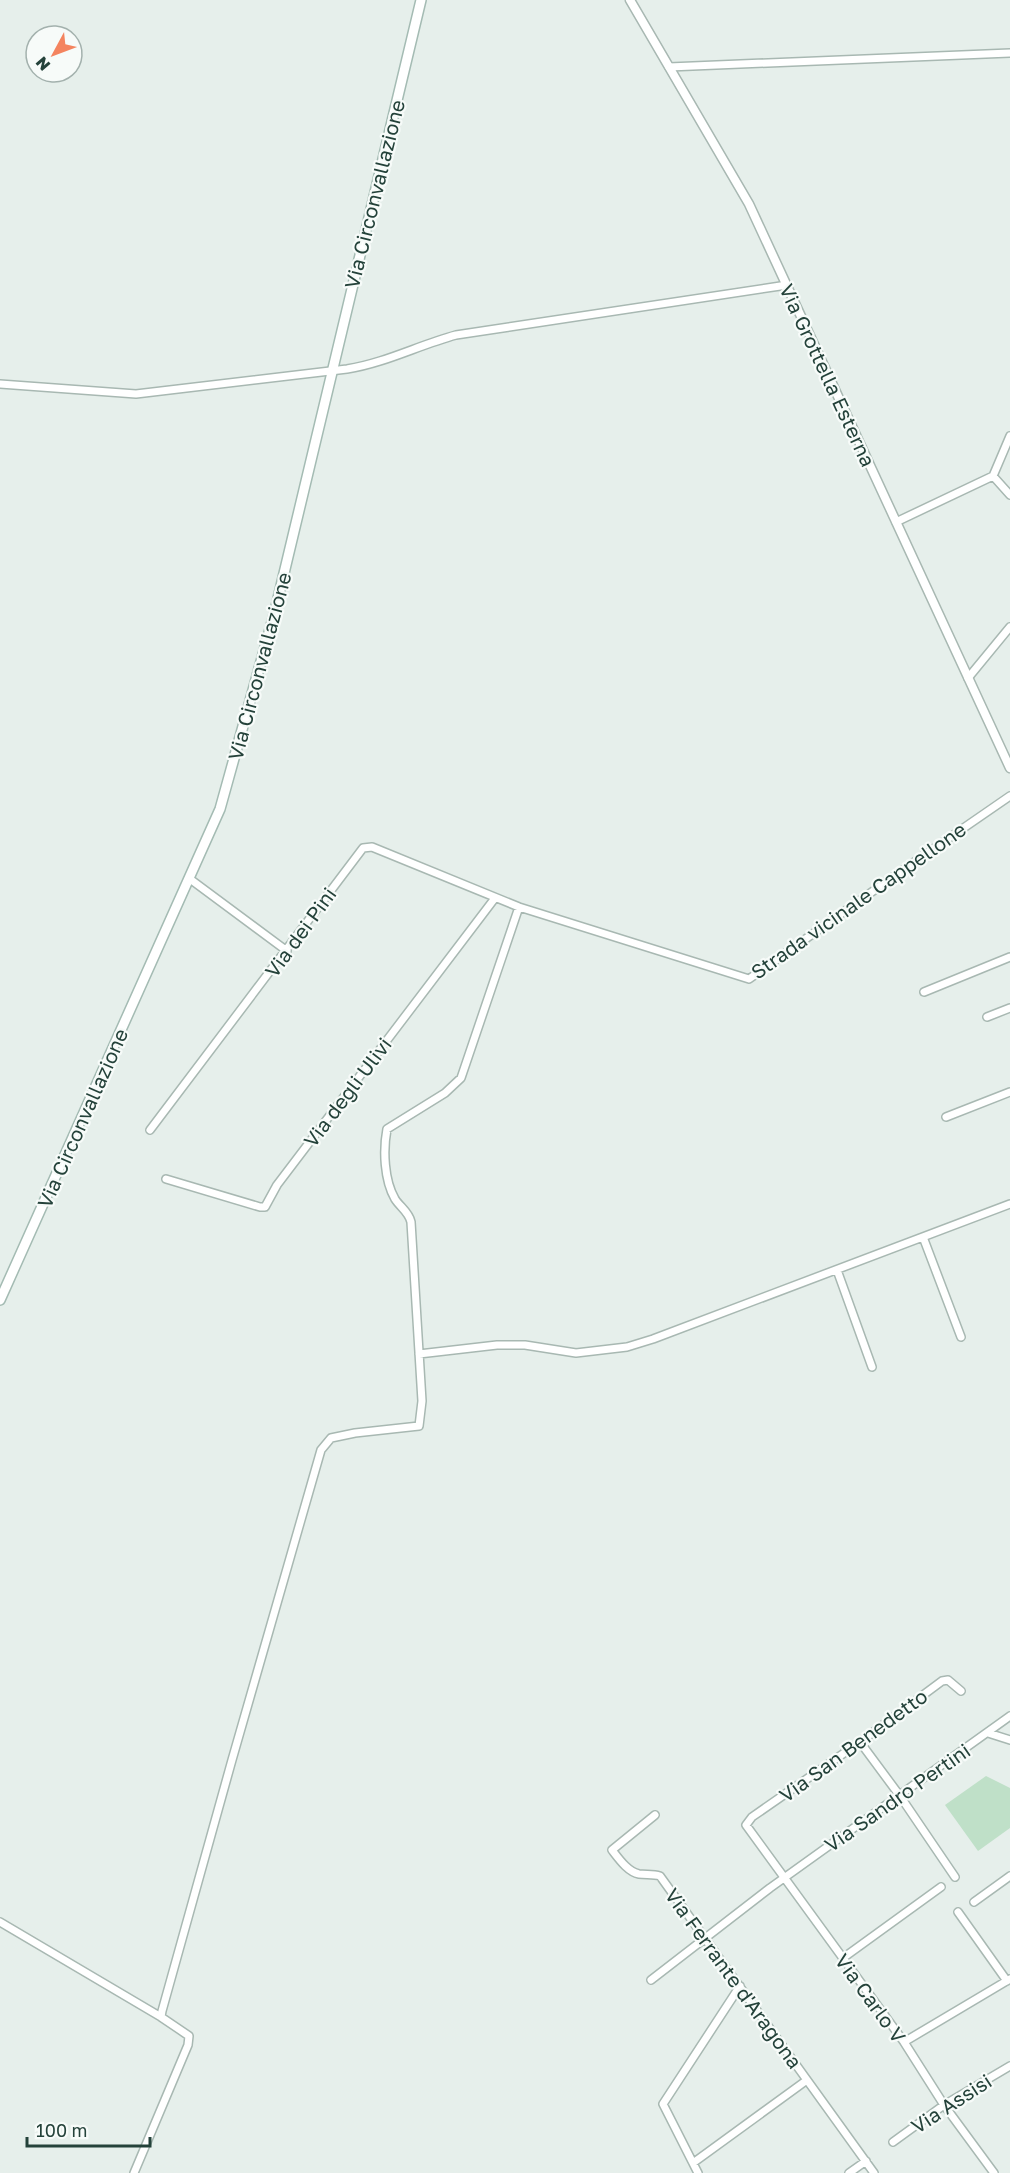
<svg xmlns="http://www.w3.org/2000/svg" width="1010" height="2173" viewBox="0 0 1010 2173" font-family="'Golos Text',sans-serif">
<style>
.green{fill:#bfe0c8}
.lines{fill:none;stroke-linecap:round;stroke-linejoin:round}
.minor-casing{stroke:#a8b8b2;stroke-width:10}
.tertiary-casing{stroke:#a8b8b2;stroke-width:11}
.secondary-casing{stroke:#a4bbb3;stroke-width:12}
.minor{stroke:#fff;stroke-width:7}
.tertiary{stroke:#fff;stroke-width:8}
.secondary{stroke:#fff;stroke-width:9}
.labels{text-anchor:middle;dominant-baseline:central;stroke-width:4.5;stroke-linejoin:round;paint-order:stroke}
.street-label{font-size:20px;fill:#24423a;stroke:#f7fbf9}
</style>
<rect width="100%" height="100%" fill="#e6efeb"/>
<path class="green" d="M986,1776L1010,1788V1828L978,1851L945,1805Z"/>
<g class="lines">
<defs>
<path id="minor" d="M669,67L1010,53
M0,384L136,394L347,369C385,363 419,345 456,335L787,285
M993,476L1010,495
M896,522L993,476L1010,436
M968,678L1010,627
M190,879L287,951
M924,992L1010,957
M987,1017L1010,1008
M946,1117L1010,1092
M150,1130L363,848L372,847L519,907L749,979L907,867L1010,796
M166,1179L260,1207H265L277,1185L495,898
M923,1237L961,1337
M837,1270L872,1367
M419,1354L497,1345H525L576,1353L627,1347L653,1339L1010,1204
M961,1691L948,1680L942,1681L860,1742L752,1817L746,1825L904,2042L944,2105L994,2173
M988,1733L1010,1740
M860,1742L900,1796L955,1877
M655,1815L612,1850C619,1859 628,1872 639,1874C646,1875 653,1874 660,1876L874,2173
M974,1902L1010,1876
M958,1912L1007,1981
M0,1922L161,2017
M843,1958L941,1887
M651,1980L770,1888L1010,1716
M904,2042L1010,1979
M893,2142L944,2105L1010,2066
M693,2163L807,2080
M134,2173L188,2045L189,2036L161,2017L162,2011L232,1760L321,1450L331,1438L355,1433L419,1426L422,1401L411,1222C409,1212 400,1207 395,1199C384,1180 383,1150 387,1129L445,1093L461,1078L519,907
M698,2173L663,2104L740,1986
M849,2173L866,2161"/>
<path id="tertiary" d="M630,0L749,204L1010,768"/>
<path id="secondary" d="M0,1300L220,809L275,611L421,0"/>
</defs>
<use href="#minor" class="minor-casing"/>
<use href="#tertiary" class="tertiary-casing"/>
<use href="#secondary" class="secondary-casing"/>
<use href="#minor" class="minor"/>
<use href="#tertiary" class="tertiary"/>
<use href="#secondary" class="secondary"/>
</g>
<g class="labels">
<g class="street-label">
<text transform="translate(374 194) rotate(-76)">Via Circonvallazione</text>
<text transform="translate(828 375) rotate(65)">Via Grottella Esterna</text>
<text transform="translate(259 666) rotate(-75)">Via Circonvallazione</text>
<text transform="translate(858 900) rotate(-35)">Strada vicinale Cappellone</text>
<text transform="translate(300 932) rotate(-54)">Via dei Pini</text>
<text transform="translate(347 1092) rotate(-53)">Via degli Ulivi</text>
<text transform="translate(82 1118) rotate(-66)">Via Circonvallazione</text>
<text transform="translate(853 1745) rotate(-36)">Via San Benedetto</text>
<text transform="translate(897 1797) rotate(-35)">Via Sandro Pertini</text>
<text transform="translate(734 1978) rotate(54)">Via Ferrante d'Aragona</text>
<text transform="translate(871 1998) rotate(54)">Via Carlo V</text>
<text transform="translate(951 2103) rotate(-33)">Via Assisi</text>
</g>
</g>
<g transform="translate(54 54) rotate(229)"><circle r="28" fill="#f7fbf9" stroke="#a3b1ad" stroke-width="1.5"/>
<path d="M0-4.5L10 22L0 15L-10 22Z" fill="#f4845f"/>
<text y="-9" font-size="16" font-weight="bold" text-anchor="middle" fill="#24423a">N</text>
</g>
<path d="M27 2137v9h123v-9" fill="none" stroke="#24423a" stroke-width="3"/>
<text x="36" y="2137" font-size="18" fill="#24423a" stroke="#f7fbf9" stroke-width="4.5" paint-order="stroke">100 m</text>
</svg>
